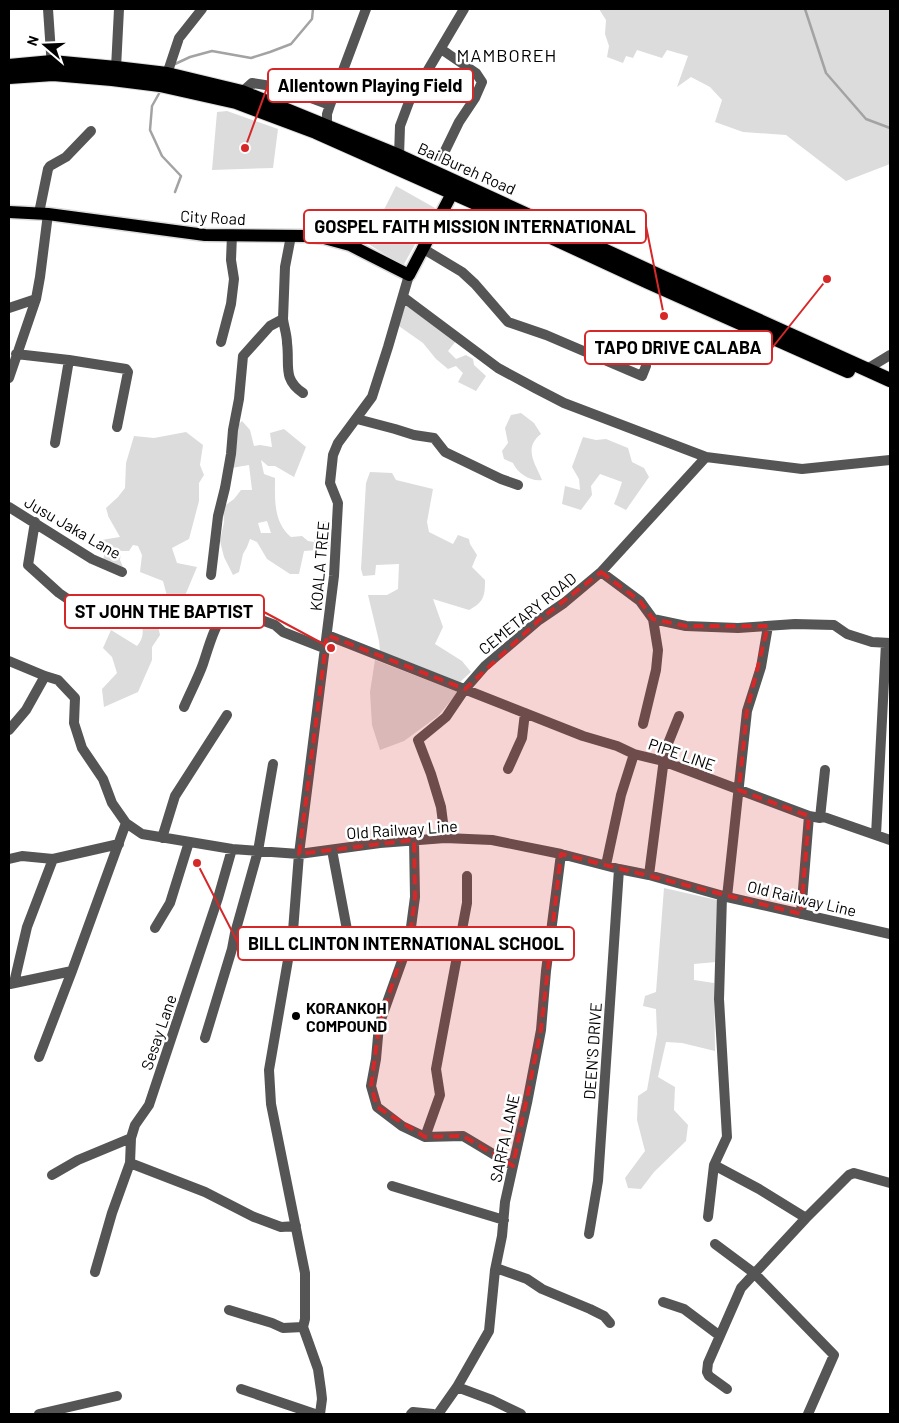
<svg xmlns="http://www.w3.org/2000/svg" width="899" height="1423" viewBox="0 0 899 1423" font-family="Barlow,sans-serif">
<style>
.green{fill:#dcdcdc;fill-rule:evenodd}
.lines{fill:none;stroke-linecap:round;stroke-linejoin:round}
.stream{stroke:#a3a3a3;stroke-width:2.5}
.major-casing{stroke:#dbdbdb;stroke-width:15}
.highway-casing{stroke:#dbdbdb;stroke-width:16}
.minor{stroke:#555;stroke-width:10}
.major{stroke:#000;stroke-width:12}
.highway{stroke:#000;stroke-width:14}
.marked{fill:#d62828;fill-opacity:0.2;stroke:#d62828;stroke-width:4;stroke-dasharray:10 6;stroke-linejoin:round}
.poi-dot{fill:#000;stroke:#fff;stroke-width:2}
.labels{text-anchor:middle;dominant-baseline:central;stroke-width:5;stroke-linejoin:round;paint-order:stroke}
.street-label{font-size:16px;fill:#000;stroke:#fff}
.poi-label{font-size:16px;font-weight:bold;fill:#000;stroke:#fff;text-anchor:start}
.neighbourhood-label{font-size:18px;letter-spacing:1px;fill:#000;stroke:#fff}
.leader{fill:none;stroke:#d62828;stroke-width:2}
.callout-dot{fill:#d62828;stroke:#fff;stroke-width:2}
.callout{fill:#fff;stroke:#d62828;stroke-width:2}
.callout-label{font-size:18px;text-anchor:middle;font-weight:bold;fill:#000}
</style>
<rect width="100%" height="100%" fill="#fff"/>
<path class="green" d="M599,9H890V164L846,181L786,135L743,132L715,122L722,100L710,87L691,77L677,87L688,56L667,50L662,58L637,50L633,58L626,56L623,63L607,57L609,46L605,34L606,20Z
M227,111L278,129L273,168L212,170L217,112Z
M396,186L435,208L403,266L367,243Z
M405,299L456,341L448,351L456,359L466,355L473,359L474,365L486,376L476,391L458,382L463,373L456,366L448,369L436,359L423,343L396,324Z
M521,413L534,423L541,434C523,448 535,463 542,480C531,482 517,473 513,463L504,459L502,451L508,443L505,428L511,415Z
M242,421L250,430L254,446L260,445L272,447L270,433L284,429L306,447L294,477L275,466H268L261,460L264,474L275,478C275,499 273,522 291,537L302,536L308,541L314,542L318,521H330L329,549L304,551L299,574H290L267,559L257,542L250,539L247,547L243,554L239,572L233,575L224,557L220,541L224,522L223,507L234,499L241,490H252L249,465L231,468L233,430ZM267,521L271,533H261L258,523Z
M186,432L203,445L200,465L204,475L199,483V501L189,539L172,548L177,563L197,567L184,598L167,596L163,581L140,572L142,555L138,546L133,545L129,551H121L120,560L123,567L103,560L106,547L101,540L120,537L108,516V515L106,508L118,497L125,488L126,463L134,436L154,438Z
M583,437L596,440L606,439L628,448L632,462L644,468L649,477L626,510L614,504L618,494L622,482L600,474L591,486L592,495L581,510L562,504L565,486L580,490L579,479L572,467Z
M370,472L392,473L396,480L433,489L427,522L429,532L453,544L458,535L469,539L470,544L477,555L472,567L485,580C485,596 484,602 469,610L433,599L443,627L435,644L462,661L471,672L460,682L380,651L379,641L368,595H387L398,589L399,564L376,565L375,575L363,576L361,569L366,483Z
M152,599L168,605L157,622L160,635L152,647V660L138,692L104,707L102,689L117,673L112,657L103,648L111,630L137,646C148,634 141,620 134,607Z
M375,660L458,692L438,716L404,741L380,750L372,725L370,692Z
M664,888L717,900L716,962L694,964V980L714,983L715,1051L682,1043L666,1042L658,1077L675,1087L674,1110L688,1125L686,1141L654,1172L641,1189L628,1188L625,1178L645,1151L637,1120L638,1096L647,1090L657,1034L656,1009L643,1006L645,996L656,992Z"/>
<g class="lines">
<path class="stream" d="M805,9L826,73L866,119L890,128
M175,64L190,57L212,51L251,58L270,52L291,44L312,19L313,9
M161,90L152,106L150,130L162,156L181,176L175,192"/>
<defs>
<path id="major" d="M9,212L48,214L205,235L306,236L324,238L350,245L409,275L457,184"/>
<path id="highway" d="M9,66L52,62L116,68L167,74L242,92L399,156L660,276L890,380
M9,77L53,74L112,79L160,85L236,102L316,132L523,224L648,282L848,371"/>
</defs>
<use href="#major" class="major-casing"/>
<use href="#highway" class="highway-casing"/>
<path class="minor" d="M48,9L52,68
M441,49L476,73L482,82L475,98L459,122L442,157
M116,68L119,9
M167,74L179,38L202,9
M242,92L252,83L284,88L330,105L327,114V126
M330,105L366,9
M399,156L400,126L409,102L464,9
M39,213L48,169L50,166L66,157L91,131
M422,248L462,272L475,284L508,322L546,335L642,376L646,366
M403,297L498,368L535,388L564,403L706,457L802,469L890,460
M9,308L36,299
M283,319L285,267L291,236
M221,342L231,304L234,279L231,260L232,235
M16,354L69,360L55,443
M69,360L126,369L128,372L117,427
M867,369L890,355
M9,378L36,299L40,277L48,214
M357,419L395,429L414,435L434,438L445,452L501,479L518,485
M9,507L92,559L122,572
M35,522L28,565L59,593L94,617
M601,572L640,601L653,619L658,650L656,670L643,724
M211,575L218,516L225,488L231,454L233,430L239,399L243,356L270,326L283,319C284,327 287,335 287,343C290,365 282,379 303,393
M653,619L686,626L738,628L795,624L834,625L847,634L872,642L890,643
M327,635L583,736L617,746L634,754L663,761L809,816L820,818L821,816L890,840
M9,661L45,676L58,680L75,698L74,723L82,748L103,779L112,803L126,823L142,834L232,849L299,854L380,843L445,838L492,840L561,854L619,869L649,875L727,897L890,934
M184,707C190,693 198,678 203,664C209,646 214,626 226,611L234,609L264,621L275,625L283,632L324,648
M9,730L26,710L45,676
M508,769L522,738L525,713
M820,818L825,770
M876,835L886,643
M162,838L175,796L227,715
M445,838L441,807L431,774L418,740L446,717L465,689L485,666L539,620L564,603L601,572L706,457
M414,840L415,897L411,927L403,958L379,1025L376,1059L371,1086L377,1107L402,1126L425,1137L463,1136L513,1166
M332,850L348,935
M9,859L22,856L53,859
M606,865L621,795L634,754
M649,875L665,751L679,716
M727,897L747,711L761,667L768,626
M801,914L809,816
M155,928L170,903L189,842
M14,983L27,927L53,859L119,844
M10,984L72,971
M205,1038L232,949L235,933L258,851L273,764
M39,1057L72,971L126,823
M425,1137L440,1095L436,1069L467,903V876
M131,1138L130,1163L205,1192L254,1217L281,1227L296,1226
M714,1165L759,1189L806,1218
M52,1175L78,1160L131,1138L135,1125L149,1105L218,898L232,849
M392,1186L504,1220
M708,1217L714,1165L727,1137L719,999L722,896
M589,1234L598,1181L619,869
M715,1244L754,1273L834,1355L808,1414
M496,1268L527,1279L542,1289L590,1309L604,1316L610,1323
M95,1272L112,1213L130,1163
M663,1302L684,1309L720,1336
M229,1310L272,1323L283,1328L303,1327
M457,1387L492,1400L521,1414
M241,1389L315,1414
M727,1389L709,1376L707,1372L708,1363L741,1288L806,1218L849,1175L854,1173L890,1183
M39,1414L117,1396
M320,1414L322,1399L321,1390L318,1369L303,1327L305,1319V1273L271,1104L269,1070L293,931L299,854L334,576L338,503L330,483L333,455L338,443L372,397L388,347L409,275
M411,1414L413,1412L433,1414
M438,1414L457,1387L489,1331L495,1270L502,1236L505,1202L527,1103L541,1030L546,971L561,854"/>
<use href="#major" class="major"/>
<use href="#highway" class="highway"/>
</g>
<path class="marked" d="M601,572L640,601L653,619L686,626H768L747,711L739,790L809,816L801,914L561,854L541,1030L513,1166L463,1136L425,1137L377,1107L371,1086L379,1025L411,927L415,897L414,840L299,854L327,635L465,689L539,620Z"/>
<circle class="poi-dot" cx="296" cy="1016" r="5"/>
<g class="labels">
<g class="street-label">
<text transform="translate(467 168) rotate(24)">Bai Bureh Road</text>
<text transform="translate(213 217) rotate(3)">City Road</text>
<text transform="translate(73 527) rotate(30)">Jusu Jaka Lane</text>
<text transform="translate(319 566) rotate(-85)">KOALA TREE</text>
<text transform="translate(527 613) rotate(-39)">CEMETARY ROAD</text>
<text transform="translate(682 754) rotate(19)">PIPE LINE</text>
<text transform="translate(402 829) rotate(-4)">Old Railway Line</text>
<text transform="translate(802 898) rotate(13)">Old Railway Line</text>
<text transform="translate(158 1032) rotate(-71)">Sesay Lane</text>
<text transform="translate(592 1051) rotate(-86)">DEEN'S DRIVE</text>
<text transform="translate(504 1138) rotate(-78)">SARFA LANE</text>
</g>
<g class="poi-label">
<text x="306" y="1007">KORANKOH<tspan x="306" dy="18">COMPOUND</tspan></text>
</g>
<g class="neighbourhood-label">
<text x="507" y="55">MAMBOREH</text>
</g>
</g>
<path class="leader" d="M245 148L268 85M664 316L646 226M827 279L772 348M331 648L264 612M197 863L238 943"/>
<g class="callout-dot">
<circle cx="245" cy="148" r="5"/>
<circle cx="664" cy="316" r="5"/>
<circle cx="827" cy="279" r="5"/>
<circle cx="331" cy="648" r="5"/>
<circle cx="197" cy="863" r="5"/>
</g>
<g class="callout">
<rect x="268" y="69" width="205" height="33" rx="5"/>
<rect x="304" y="210" width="342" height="33" rx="5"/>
<rect x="585" y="331" width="187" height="33" rx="5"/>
<rect x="65" y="595" width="199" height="33" rx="5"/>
<rect x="238" y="927" width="336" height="33" rx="5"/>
</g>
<g class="callout-label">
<text x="370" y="92">Allentown Playing Field</text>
<text x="475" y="233">GOSPEL FAITH MISSION INTERNATIONAL</text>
<text x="678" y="354">TAPO DRIVE CALABA</text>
<text x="164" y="618">ST JOHN THE BAPTIST</text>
<text x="406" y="950">BILL CLINTON INTERNATIONAL SCHOOL</text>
</g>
<rect width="899" height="1423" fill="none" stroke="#000000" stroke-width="20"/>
<g transform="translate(45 45) rotate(289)" stroke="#ffffff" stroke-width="4" paint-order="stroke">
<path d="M0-4L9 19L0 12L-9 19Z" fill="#000000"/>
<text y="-8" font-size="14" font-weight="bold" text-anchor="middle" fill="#000000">N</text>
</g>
</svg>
